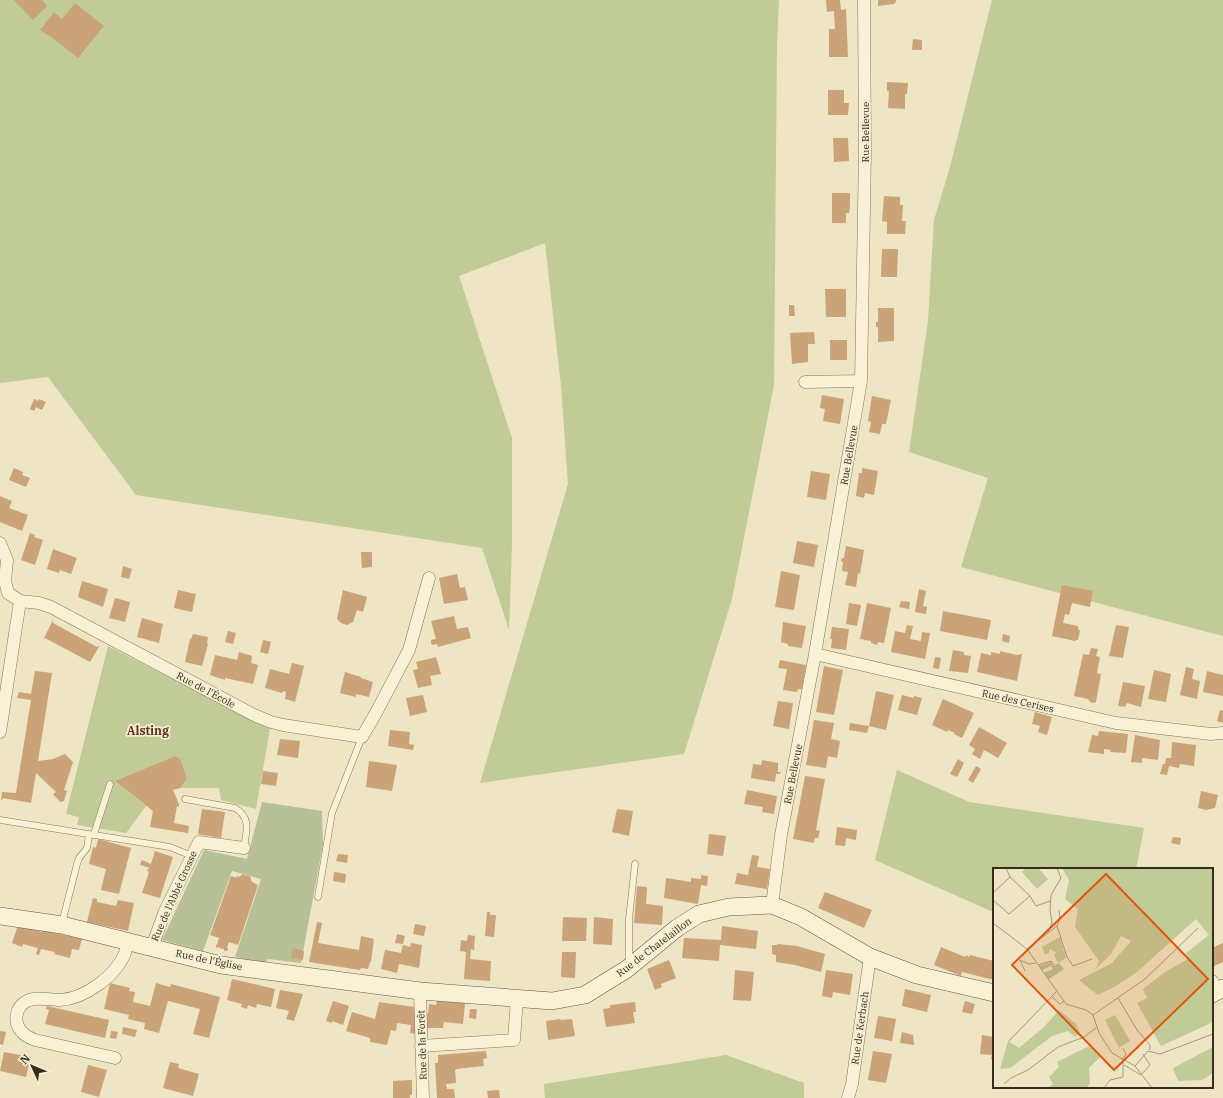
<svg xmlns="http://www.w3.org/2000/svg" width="1223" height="1098" viewBox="0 0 1223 1098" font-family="'IBM Plex Serif',serif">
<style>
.green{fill:#c0cb97}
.cemetery{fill:#b7c096}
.building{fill:#cba379}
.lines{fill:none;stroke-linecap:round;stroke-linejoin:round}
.lane-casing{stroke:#87765a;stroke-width:7}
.street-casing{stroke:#87765a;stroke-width:13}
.secondary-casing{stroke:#69573d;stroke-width:18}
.lane{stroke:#f8f1d6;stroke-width:6}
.street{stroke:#f8f1d6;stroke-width:12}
.secondary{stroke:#f8f1d6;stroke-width:17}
.labels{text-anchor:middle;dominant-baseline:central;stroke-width:3.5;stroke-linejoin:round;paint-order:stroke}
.street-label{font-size:10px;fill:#372c1e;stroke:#f5eed2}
.quarter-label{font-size:12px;font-weight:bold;fill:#63331e;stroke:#f5eed2}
.inset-road{fill:none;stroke:#a49b81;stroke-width:1}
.view{fill:#df570d;fill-opacity:0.15;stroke:#df570d;stroke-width:2}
.inset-edge{fill:none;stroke:#372c1e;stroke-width:2}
</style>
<rect width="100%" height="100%" fill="#ede5c3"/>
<path class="green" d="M0,0H779L777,44L774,385L732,599L684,754L480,783L568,484L561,386L545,243L459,276L512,438V544L509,630L482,548L136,495L48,377L0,383Z
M992,0H1223V636L961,567L988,478L909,452L928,321L934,220L950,167Z
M108,646L270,729L256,809L221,800L219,788H180L187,779L175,756L115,781L146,806L126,833L77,825L79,817L66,814Z
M897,770L969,802L1144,828L1136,869H994V912L991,911L875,860Z
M726,1055L804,1083V1098H545L544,1084Z"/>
<path class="cemetery" d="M262,802L322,811L323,844L301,963L268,959L266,963L235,957L261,879L232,871L203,951L162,940L204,850L247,859Z"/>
<path class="building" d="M14,0H42L47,6L33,20Z
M826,0H840L841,10L846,9L848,57H829V29H835L834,11L827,12Z
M878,0H896V2L894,4L878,6Z
M75,3L104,26L78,58L49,35V36L40,30L54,12L62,19Z
M913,39L922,40V50H912Z
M887,82L908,83L907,94H905V109L888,108L889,91H887Z
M828,90H844V103H849L848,115H828Z
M833,138H848L849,161L834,162Z
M832,193H850V207L849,213H846V223H832Z
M884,196L900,197V205H903L902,221H906L905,234H887V222L882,221Z
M882,249H898L897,277H881Z
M825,289H846V317H826Z
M789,305H794L795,316H789Z
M878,308H894V341L878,342V327H876V322H878Z
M814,332L815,344H808V362L792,364L790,333Z
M830,340H847V360H830Z
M822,395L844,399L840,424L823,421L825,409L820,408Z
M872,396L891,400L886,424H882L880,434L869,432L871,422L868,421Z
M34,399L38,401L39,399L46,402L42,410L36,407L34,411L30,409Z
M14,468L23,472L22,475L30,478L26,487L9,480Z
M862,468L878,471L874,495L865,493L864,498L856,496L859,473H862Z
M811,471L830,474L826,500L807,497Z
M0,496L12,501L9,508L28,515L22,531L0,522Z
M30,533L35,535L34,537L43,540L35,565L21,560Z
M797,541L818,545L814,567L793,563Z
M846,546L864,550L860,574L858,573L856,587L845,585L848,572L842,571L843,562L841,561L842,558H844Z
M53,549L77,558L71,574L60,570L59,573L47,569Z
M361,552H372V567L362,568Z
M123,566L132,569L129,579L121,577Z
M781,571L800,575L794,610L775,607Z
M457,574L460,588L465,587L468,600L444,604L439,578Z
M82,581L108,589L103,607L78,597Z
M1062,585L1093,591L1090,607L1072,603L1069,615L1065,614L1063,623L1078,626V630H1080L1078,640H1076L1075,641L1052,636Z
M919,589L926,591L923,606L927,607L926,614L915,612Z
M178,590L196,594L192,612L174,608Z
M343,590L367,597L363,612L357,610L353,622L347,625L341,623L337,619Z
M115,598L130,602L125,622L109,618Z
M901,601L910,602L909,609L899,607Z
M849,603L861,605L857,626L846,624Z
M867,603L891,608L884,643L878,642L877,645L871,643V641L860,639Z
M943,611L991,620L987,640L940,631Z
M454,616L457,629L468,627L471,638L438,647L437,644L433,645L431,644V640L436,639L431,621Z
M142,618L163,624L159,643L137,637Z
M53,620V623L97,647L100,645L90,662L45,638L43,640Z
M783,622L806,626L802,648L788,646V644L781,642Z
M907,625L913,626L910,639L921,641L922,632L930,633L925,659L891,652L895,631L905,633Z
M1116,625L1129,627L1123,658L1109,656Z
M832,627L849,629L846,650L831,648L832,639H830Z
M228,631L236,633L233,644L225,642Z
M193,634L208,637L207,643L208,644L202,666L185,662L190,639H191Z
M1003,634L1010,636L1009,643L1002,641Z
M263,640L271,642L268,654L260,652Z
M1091,648L1098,649L1096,656L1100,657L1097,673L1101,674L1096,702L1093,703L1090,702L1088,699L1074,696L1083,654L1089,655Z
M953,650L964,652V655L971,656L968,673L949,671Z
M1000,651L1017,655L1022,654L1017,681L977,672L981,653L991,655V652L1000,654Z
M239,652L252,656L251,663L258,665L253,684L225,678V680L210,675L215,655L237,660Z
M436,657L441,674L430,676L432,685L418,688L413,670L418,669L416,662Z
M935,657L941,658L939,669L933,668Z
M780,660L806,665L802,689H798L797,692L783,690L787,669L778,668Z
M292,663L304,666L295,702L285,699L286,692L283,691L282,693L265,688L270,669L289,674Z
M824,666L843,670L834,715L816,712Z
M1186,667L1194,669L1192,679L1200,681L1197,699L1180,695Z
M1154,670L1171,674L1166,702L1148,699Z
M35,671L52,673L38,761L53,759L65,754L73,762L64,790L67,791L64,801L60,802L53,794L56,792L36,773L31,803L3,798L1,801L2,792L16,793L31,700L17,698L19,692L31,694Z
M1207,671L1223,675V696L1203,692Z
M345,672L361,677V678L373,682L369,697L356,694V697L340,693Z
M1123,682L1145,686L1141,707L1127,703L1125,707L1118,706Z
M876,691L894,695L886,730L869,726Z
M423,695L427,712L410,716L406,698Z
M902,695L914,698V696L922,698L917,715L898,710Z
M943,699L974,713L962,738L954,734L955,733L948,730L947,732L932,725Z
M778,701L793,703L789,729L773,726Z
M1220,710L1223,711V723L1217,721Z
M1035,712L1052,717L1047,735L1038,732L1040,726L1032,724Z
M814,720L834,723L831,739L840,741L837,758L828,756L826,768L806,765Z
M850,723L869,726L867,733L849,730Z
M979,727L1007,743L998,758L984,750L980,759L972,754L975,749L969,745Z
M390,730L410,732L409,744L414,745L413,750L388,746Z
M1099,731L1128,734L1126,753L1110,752L1111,750L1104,749V754L1088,752L1092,735L1098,736Z
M1135,735L1160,740L1158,760L1142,758V763L1131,762Z
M280,739L300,741L298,758L277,755Z
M1172,742L1196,745L1194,766L1180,764L1179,768L1169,766L1167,775L1160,774L1163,764H1165L1166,758H1171Z
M175,756L180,759L187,779L180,788L173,790L179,804V807L177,806L174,823L189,826L188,833L150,827L153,811L115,781Z
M958,759L964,763L957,777L950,774Z
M762,760L778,763V772H781L780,774H776L775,782L751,778L753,764L761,765Z
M369,761L397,765L392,791L366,787Z
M976,766L981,769L973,783L968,780Z
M263,771L278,773L276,786L261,784Z
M805,776L825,779L816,830L820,831L818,838H815L814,843L793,839Z
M747,790L777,796L774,814L762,812L763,807L744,804Z
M1201,791L1218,795L1215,808L1206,810L1198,808Z
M202,809L225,812L221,838L198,834Z
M617,809L633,811L629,836L612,832Z
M837,827L857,830L856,840L846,838L845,846L835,845Z
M709,834L726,836L723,856L707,854Z
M1173,837L1181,838L1180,845L1171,843Z
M98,839L131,848L119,894L101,890L106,869L89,864L93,847L96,848Z
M155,851L173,857L160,898L142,893L149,872L147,871L148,869L150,868L140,865L142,860L151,864Z
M338,854L348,855L347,863L336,861Z
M752,855L759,856L757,867L770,869L767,889L735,884L737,873L748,875Z
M334,872L346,874L345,883L333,881Z
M244,873V875L250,876L252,882H253L254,883L258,885L238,945L229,942L227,948H228V950L226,951H224V949L219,948V947L216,948V944L217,945L219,938L210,935L231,876L237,878L236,876L239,877Z
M701,875L708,876L707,886L701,885L698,904L664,898L666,878L691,882V878L701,879Z
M637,886L647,887L646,904L663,906L662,925L634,923Z
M825,892L872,910L864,928L818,908Z
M93,898L97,899V902L116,906L118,900L134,903L128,931L87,922Z
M487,912H490V915H496L494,937L485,936Z
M563,917L587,918L586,941H562Z
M594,917L613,919L612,945L593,944Z
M317,922L322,923L318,943L359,950L361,936L374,939L371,962H370L368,969L361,968L360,970L309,962Z
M415,924L426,926L424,936L413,934Z
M18,925L42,932V930L82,939L79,950L72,949L70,958L54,954L55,952L41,949L39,955L36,954L38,948L23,944L22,947L12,943Z
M722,926L758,931L756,949L720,945L719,961L682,958L684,938L721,940Z
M397,934L405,936L403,944L395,943Z
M468,935L475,936L474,950L471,949L470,959L491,961L490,981L464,979L466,952L460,951L461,940L467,941Z
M411,943L422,945L419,968L399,964L397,973L381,969L385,950L401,953L403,945L410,947Z
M1223,943V962L1212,967V948Z
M778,944L797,946L825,954L821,972L795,965L776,962V955L772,954V945H777Z
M941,947L965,957L966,955L969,957L970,955L994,961V980L962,972L961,976L934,965Z
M293,948L304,951L303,960L291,958Z
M562,952H576L575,978L561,977Z
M669,960L676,978L661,984L662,987L655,990L647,969Z
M735,970L754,972L751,1001L733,1000Z
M826,970L853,974L850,995L833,992L832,998L822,996Z
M232,979L275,989L271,1007L257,1004L256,1008L248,1005L247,1009L241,1007L242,1004L227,1000Z
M110,983L130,988L129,991L135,992L133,1002L150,1006L156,983L170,987L171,984L220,997L209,1038L193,1034L200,1009L168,1001L159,1033L144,1029L145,1023L128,1019L129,1015L104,1009Z
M905,989L931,995L927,1012L902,1006Z
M280,990L303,994L294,1021L286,1019L289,1011L276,1008Z
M333,1001L349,1006L343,1025L332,1021V1023L326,1021Z
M437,1001L465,1003L463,1024L444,1022L443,1028H426L425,1013L428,1014L429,1004L436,1005Z
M965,1001L975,1004L972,1014L962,1012Z
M379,1002L415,1007L416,1034L410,1033L411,1025L397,1023L396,1031L391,1030L387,1045L370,1042V1038L346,1031L352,1012L375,1019Z
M635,1002L636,1012H633L635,1023L606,1027L603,1009L610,1008V1005Z
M47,1006L109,1020L105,1038L45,1024L49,1010L46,1009Z
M470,1009H477L476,1019L469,1018Z
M878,1016L896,1019L892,1041L874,1038Z
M560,1019L561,1020L572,1019L575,1036L548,1040L546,1021Z
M123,1027L137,1030L135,1037L122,1034Z
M0,1031L6,1032L3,1045L0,1044Z
M111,1031L118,1032L116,1039L110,1038Z
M902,1032L913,1035L914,1045L900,1043Z
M982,1035L994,1037V1059H991L992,1055L980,1054Z
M486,1051L487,1058L483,1059L484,1066L456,1069V1070H455L456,1083L446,1084L447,1089H454L455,1098H437L435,1063H438V1055Z
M873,1051L892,1054L886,1083L868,1080Z
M4,1052L31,1057L26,1077L0,1071Z
M170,1062L179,1064L178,1068L199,1074L193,1096L163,1088Z
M88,1065L107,1070L99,1097L81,1092Z
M412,1080V1095H410V1098H393V1081Z
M499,1090L500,1098H488L487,1091Z"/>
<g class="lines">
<defs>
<path id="lane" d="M185,799L235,808C252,818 246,832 244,848
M0,820L170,847L192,856
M94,834L110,784
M318,897L332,813L362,737
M62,923L77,864L79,858L87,848L89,835
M629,965V919L635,864"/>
<path id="street" d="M805,382L861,381
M0,543L7,560L5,581L8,593L20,601L39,603L51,607L254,715L271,722L283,725L362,737L377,711L409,650L429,578
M815,654L1116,723L1211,734L1223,733
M0,732L20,601
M772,905L781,835L815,654L861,381L865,152L864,0
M152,947L165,911L199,842L244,848
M1212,981L1218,991
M420,991L423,1098
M421,1046L514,1040L517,999
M115,1058L35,1040C30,1038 25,1036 22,1032C13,1023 15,1007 27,1001C36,996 49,1000 60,1000C84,999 116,976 125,953C126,950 127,945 127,941
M848,1098L852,1084L870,957"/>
<path id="secondary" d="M0,916L62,925L221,965L420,991L552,1001L585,995L627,969L677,928L699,914L729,907L772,905L801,917L870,957L917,975L994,993
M1212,994L1223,988"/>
</defs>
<use href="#lane" class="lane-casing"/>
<use href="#street" class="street-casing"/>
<use href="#secondary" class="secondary-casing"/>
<use href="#lane" class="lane"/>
<use href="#street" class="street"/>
<use href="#secondary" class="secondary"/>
</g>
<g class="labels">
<g class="street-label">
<text transform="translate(865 132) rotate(-90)">Rue Bellevue</text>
<text transform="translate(849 455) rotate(-80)">Rue Bellevue</text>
<text transform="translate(206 690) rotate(28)">Rue de l'École</text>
<text transform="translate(1018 701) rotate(13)">Rue des Cerises</text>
<text transform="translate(793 774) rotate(-79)">Rue Bellevue</text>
<text transform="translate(174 896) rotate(-66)">Rue de l'Abbé Grosse</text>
<text transform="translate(654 947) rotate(-37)">Rue de Chatelaillon</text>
<text transform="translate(209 960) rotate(12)">Rue de l'Église</text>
<text transform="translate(860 1028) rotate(-82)">Rue de Kerbach</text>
<text transform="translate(422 1045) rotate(-92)">Rue de la Forêt</text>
</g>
<g class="quarter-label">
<text x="148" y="730">Alsting</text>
</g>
</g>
<g transform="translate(993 868)">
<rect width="220" height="220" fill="#ede5c3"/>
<path d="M33,0H45L55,11L44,21L29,4ZM69,0H220V154L168,178L144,135L154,130L150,121L172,104L195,91L193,85L216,67L203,51L144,104L123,118L105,127L86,112L119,95L138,73L128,68L118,86L102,102L106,93L82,59L85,41L72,31L76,12ZM67,69L73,90L65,95L61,87L63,84L56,81V85L52,86L49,79ZM66,142L83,156L87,165L82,169L75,163L59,168L17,200L7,201L15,173L26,180L51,159ZM122,147L137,173L126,180L112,152ZM96,178L107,189L96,200L97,215L94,220H55L60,216L56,209L66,199L64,194ZM220,179V205L209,212L185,213L180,200Z" fill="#c0cb97"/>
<path d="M58,94L60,98L66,95L71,101L56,111L51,105L60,101L58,98L49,102L46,98Z" fill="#b7c096"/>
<path class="inset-road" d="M13,0L17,9L37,28L43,38L57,33M0,25L17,9M0,32L16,46L37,28M0,55L34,81L73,136L93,142L100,147L106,165L119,185L142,198L159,220M64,58L74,89L80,98L99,91M55,64L59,55L57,42L58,27L68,10L64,0M34,81L64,58L67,51L66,42M45,97L58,93L61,97M32,103L27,92L36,96L43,95M59,129L67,136L71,133M125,130L144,162L157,177V182M100,147L152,111L205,60M16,173L63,124M129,192L133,186L130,180M131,197L148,207L157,197L150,186M142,198L155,183L167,186L220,166M11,216L18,210L35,202L65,179L91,169L103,160M111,220L117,212L130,209V193"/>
<path class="view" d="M113,6L215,111L121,202L19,97Z"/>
<rect width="220" height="220" class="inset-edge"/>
</g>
<g transform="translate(32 1066) rotate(314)" stroke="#f5eed2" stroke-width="3" paint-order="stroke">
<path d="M0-3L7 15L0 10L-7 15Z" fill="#372c1e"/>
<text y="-6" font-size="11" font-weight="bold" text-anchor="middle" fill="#372c1e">N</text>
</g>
</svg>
